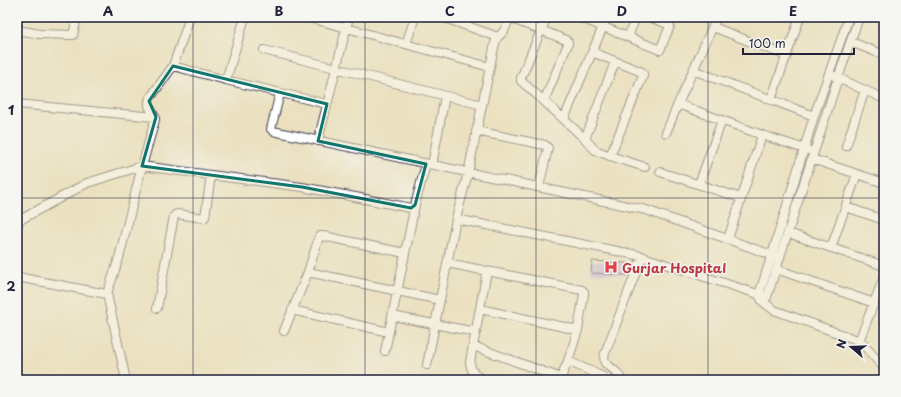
<svg xmlns="http://www.w3.org/2000/svg" width="901" height="397" viewBox="0 0 901 397" font-family="'Playpen Sans',sans-serif">
<style>
.building{fill:#b6a7e3}
.lines{fill:none;stroke-linecap:round;stroke-linejoin:round}
.minor-casing{stroke:#403f4f;stroke-width:10}
.minor{stroke:#fff;stroke-width:8}
.marked{fill:none;stroke:#0f766e;stroke-width:3;stroke-linejoin:round}
.grid{fill:none;stroke:#22223b;stroke-width:1;stroke-opacity:0.55}
.labels{text-anchor:middle;dominant-baseline:central;stroke-width:3;stroke-linejoin:round;paint-order:stroke}
.health-label{font-size:13px;font-weight:bold;fill:#be3a42;stroke:#f6f6f2;text-anchor:start}
.neatline{fill:none;stroke:#22223b;stroke-width:1.5}
.grid-label{font-size:13px;text-anchor:middle;font-weight:bold;fill:#22223b}
</style>
<rect width="100%" height="100%" fill="#f6f6f2"/>
<filter id="ink" filterUnits="userSpaceOnUse"><feTurbulence type="fractalNoise" baseFrequency=".025" numOctaves="2"/><feDisplacementMap in="SourceGraphic" scale="8" xChannelSelector="R" yChannelSelector="G"/><feConvolveMatrix kernelMatrix="1 2 1 2 8 2 1 2 1" color-interpolation-filters="sRGB"/></filter>
<filter id="wash" filterUnits="userSpaceOnUse"><feTurbulence type="fractalNoise" baseFrequency=".012" numOctaves="4" result="noise"/><feDisplacementMap in="SourceGraphic" scale="16" xChannelSelector="R" yChannelSelector="G"/><feGaussianBlur stdDeviation="0.9" result="paint"/><feColorMatrix in="noise" values="0 0 0 0 0 0 0 0 0 0 0 0 0 0 0 0 0 1.4 0 .05"/><feComposite in="paint" operator="in"/></filter>
<g filter="url(#wash)">
<rect width="100%" height="100%" fill="#ebe1c1"/>
<g id="blocks">
<path class="building" d="M592,261L628,263L627,275L591,273Z"/>
</g>
</g>
<g filter="url(#ink)">
<use href="#blocks" fill-opacity="0" stroke="#403f4f" stroke-width="1"/>
<g class="lines">
<defs>
<path id="minor" d="M306,17L490,67
M442,17L495,36L497,38
M547,17L541,30L521,78V81L544,101L585,139L595,150L610,156L645,167
M579,17L660,50L670,26L668,24L649,17
M849,17L814,116L772,255L759,294L762,301L774,310L857,340L862,343L884,368
M510,18L566,40L568,42V44L544,101
M713,27L787,56
M23,31L40,34L73,35L77,17
M628,37L636,17
M851,42L884,55
M406,44L415,17
M264,50L482,105
M592,52L642,72L643,74V76L610,156
M173,66L226,80L327,104
M693,70L814,116
M834,76L884,99
M226,80L245,17
M280,93L271,129L273,131L646,210L780,258
M771,100L800,17
M17,104L155,117
M678,104L762,135L728,239
M564,119L607,17
M476,131L545,145L548,148L539,187
M666,133L678,104L717,17
M762,135L808,150
M585,139L615,62
M318,141L349,17
M846,146L865,90
M812,159L884,183
M432,165L445,96
M660,172L741,198
M699,184L722,120
M846,207L884,220
M456,219L637,255L767,297
M17,224L20,220L87,183L142,166L302,187L355,197L411,208H413L415,205L426,164
M788,233L884,266
M831,248L857,174
M447,263L582,290L584,292V294L578,330L568,361L560,380
M776,269L874,303
M308,272L440,300
M17,277L107,294
M764,300L767,297L776,269L838,78L859,17
M157,308L174,216L175,215L177,214L204,218L205,217L211,175
M480,309L578,330
M292,310L389,332
M392,316L476,332
M284,331L308,272L319,237L320,236H323L405,253
M859,341L884,277
M473,346L561,378
M385,351L415,205
M568,361L610,380
M427,365L456,219L468,173L495,43L497,38L504,31L510,17
M126,380L107,294L119,258L142,166L155,120C154,110 146,109 150,98L173,66L190,17
M483,380C475,374 471,373 470,362L487,271
M621,380C620,373 610,367 605,363L604,356L642,256"/>
</defs>
<use href="#minor" class="minor-casing"/>
<use href="#minor" class="minor"/>
</g>
</g>
<path d="M0 0H901V397H0ZM173,66L327,104L318,141L426,164L415,205L411,208L302,187L142,166L156,117L149,101Z" fill="#ebe1c1" fill-opacity=".55" fill-rule="evenodd"/>
<path class="marked" d="M173,66L327,104L318,141L426,164L415,205L411,208L302,187L142,166L156,117L149,101Z"/>
<path class="grid" d="M193,17V380M365,17V380M536,17V380M708,17V380M17,198H884"/>
<defs>
<symbol id="hospital-bare" viewBox="-9 -9 18 18"><path d="M-5-5h3v3.5h4V-5h3V5h-3V1.5h-4V5h-3Z" fill="#e0444e" stroke="#f6f6f2" stroke-width="2.5" paint-order="stroke"/></symbol>
</defs>
<g fill-rule="evenodd">
<use href="#hospital-bare" x="601" y="257" width="20" height="20"/>
</g>
<g class="labels">
<g class="health-label">
<text x="622" y="267">Gurjar Hospital</text>
</g>
</g>
<rect width="901" height="397" fill="none" stroke="#f6f6f2" stroke-width="44"/>
<g transform="translate(851 347) rotate(289)" stroke="#f6f6f2" stroke-width="3" paint-order="stroke">
<path d="M0-3L7 15L0 10L-7 15Z" fill="#22223b"/>
<text y="-6" font-size="11" font-weight="bold" text-anchor="middle" fill="#22223b">N</text>
</g>
<path d="M743 48v6h111v-6" fill="none" stroke="#22223b" stroke-width="2"/>
<text x="749" y="48" font-size="12" fill="#22223b" stroke="#f6f6f2" stroke-width="3" paint-order="stroke">100 m</text>
<rect x="22" y="22" width="857" height="353" class="neatline"/>
<g class="grid-label">
<text x="108" y="16">A</text>
<text x="279" y="16">B</text>
<text x="450" y="16">C</text>
<text x="622" y="16">D</text>
<text x="793" y="16">E</text>
<text x="11" y="115">1</text>
<text x="11" y="291">2</text>
</g>
</svg>
